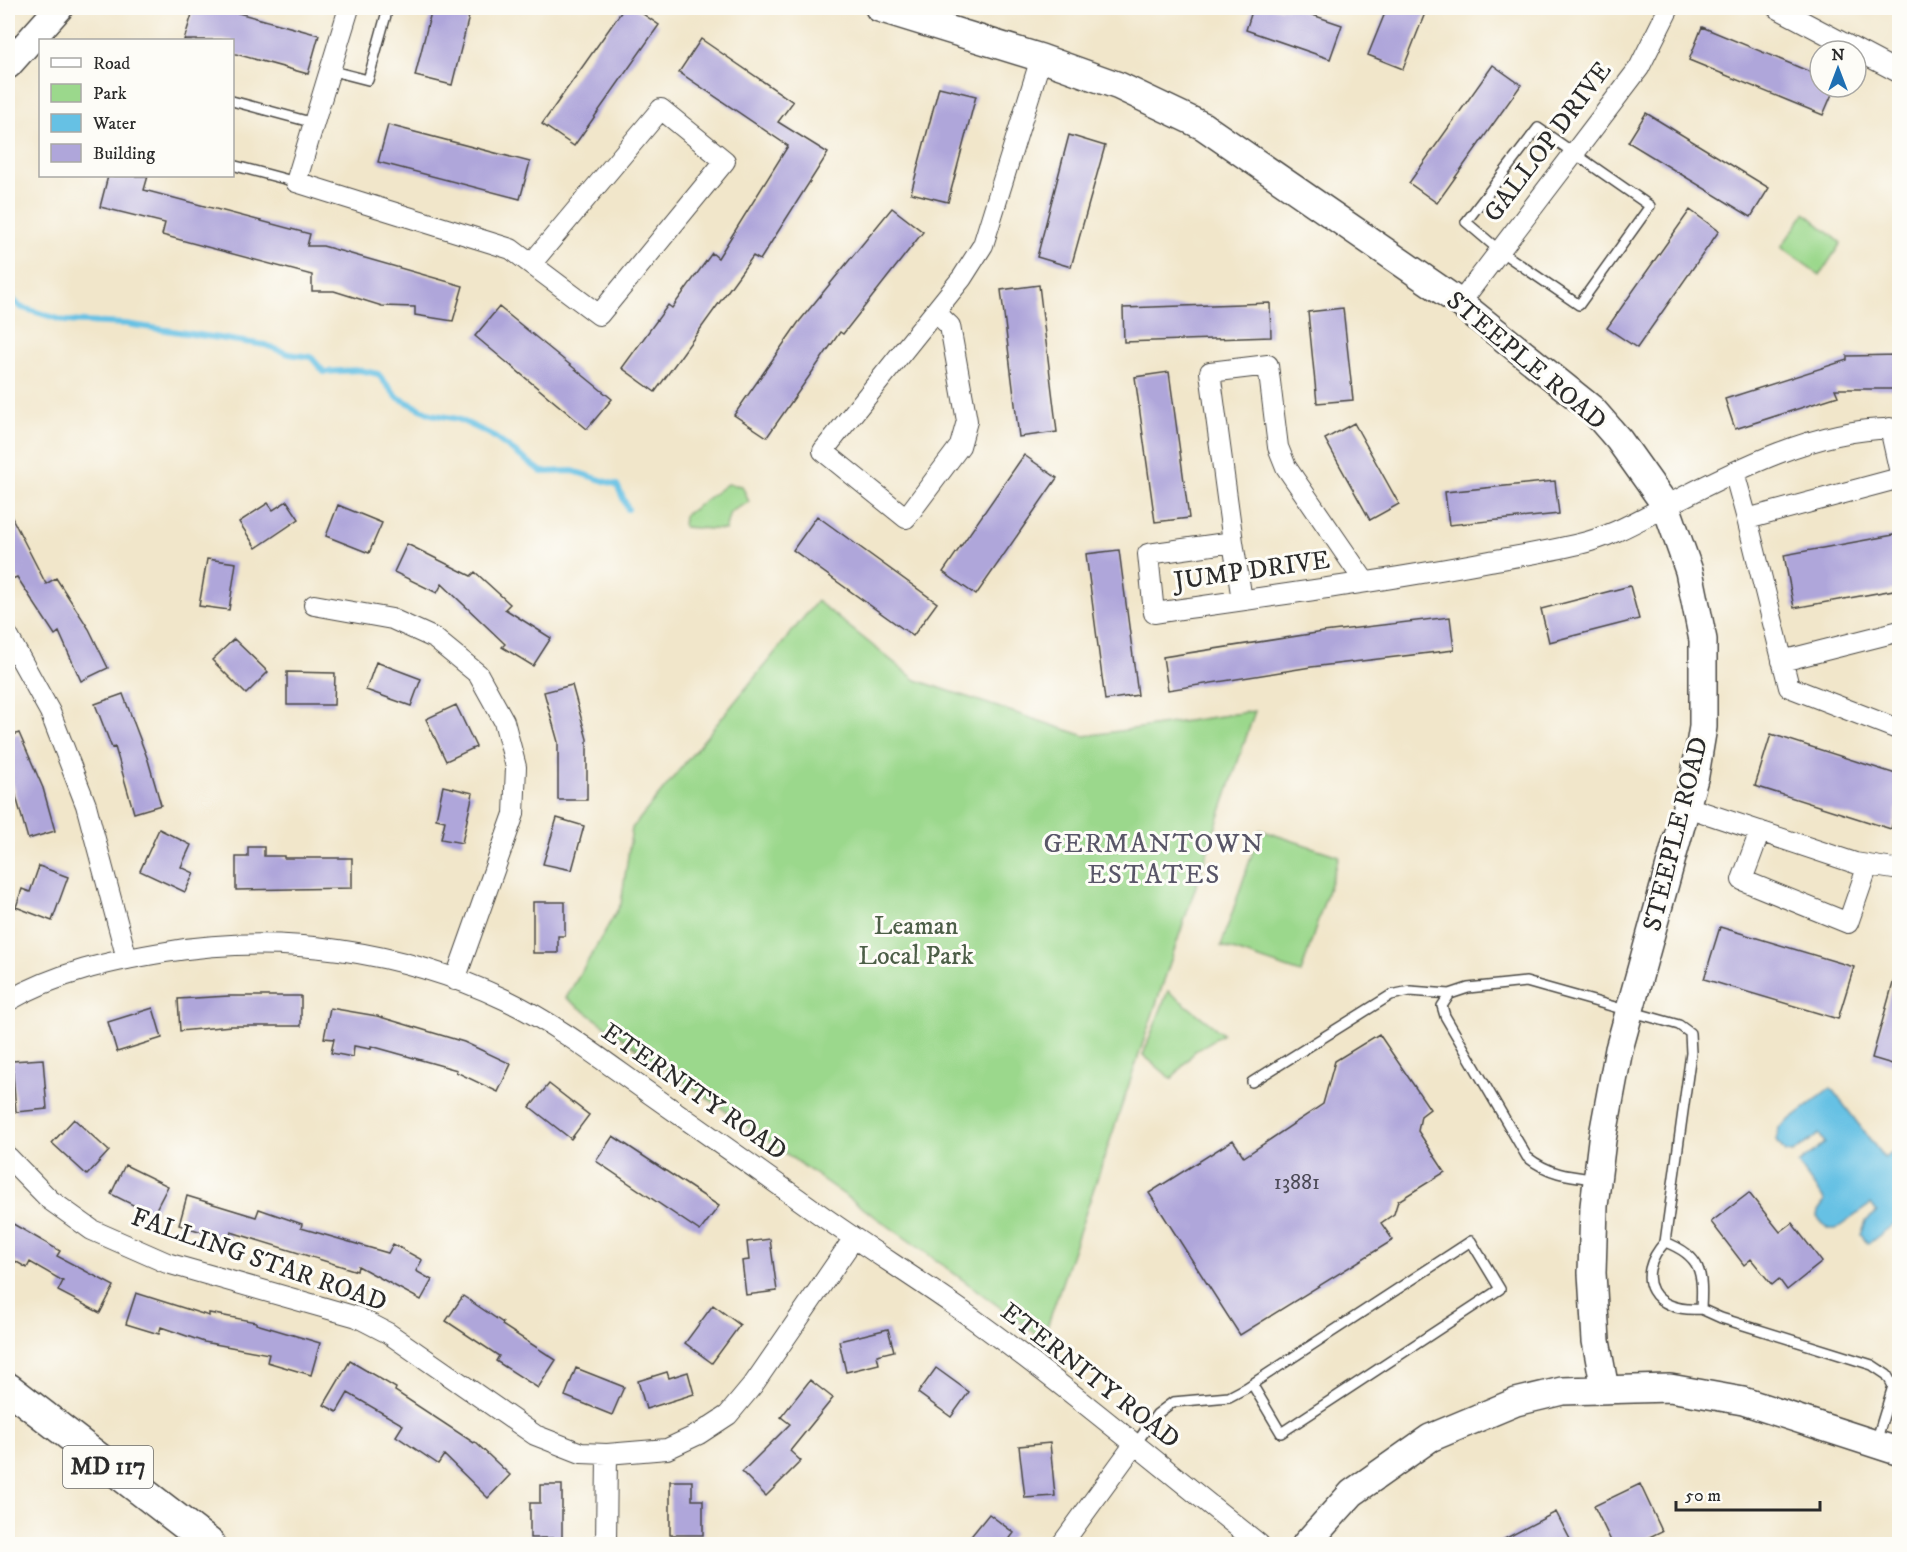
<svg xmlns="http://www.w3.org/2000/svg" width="1907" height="1552" viewBox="0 0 1907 1552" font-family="'IM FELL DW Pica',serif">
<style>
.green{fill:#9bd88c;stroke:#63825c;stroke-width:1.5}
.water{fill:#66c1e4;stroke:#487688;stroke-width:1.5}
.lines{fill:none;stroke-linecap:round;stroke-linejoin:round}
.stream{stroke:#66c1e4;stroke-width:6}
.building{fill:#afa6da}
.lane-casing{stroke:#494743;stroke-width:12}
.street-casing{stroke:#494743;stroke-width:22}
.secondary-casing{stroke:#494743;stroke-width:30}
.primary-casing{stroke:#494743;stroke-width:33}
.lane{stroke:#fff;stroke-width:9}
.street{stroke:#fff;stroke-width:20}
.secondary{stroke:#fff;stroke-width:27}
.primary{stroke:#fff;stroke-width:30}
.labels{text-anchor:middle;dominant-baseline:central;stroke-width:6;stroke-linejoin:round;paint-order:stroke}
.number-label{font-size:22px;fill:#4c4a57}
.shield{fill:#fdfcf7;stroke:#6a6a68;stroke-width:1.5}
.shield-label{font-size:24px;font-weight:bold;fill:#2b2b2b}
.street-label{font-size:26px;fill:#2b2b2b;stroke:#fdfcf7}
.park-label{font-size:26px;fill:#4d5f48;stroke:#fdfcf7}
.neighbourhood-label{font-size:27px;letter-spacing:1.5px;fill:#595668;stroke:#fdfcf7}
</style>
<rect width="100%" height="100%" fill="#fdfcf7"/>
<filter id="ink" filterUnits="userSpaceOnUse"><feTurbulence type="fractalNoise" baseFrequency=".0167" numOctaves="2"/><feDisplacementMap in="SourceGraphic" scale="12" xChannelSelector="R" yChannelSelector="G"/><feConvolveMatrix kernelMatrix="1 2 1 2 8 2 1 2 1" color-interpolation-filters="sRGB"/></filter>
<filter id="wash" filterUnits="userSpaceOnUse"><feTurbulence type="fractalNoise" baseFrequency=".008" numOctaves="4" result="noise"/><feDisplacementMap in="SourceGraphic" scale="24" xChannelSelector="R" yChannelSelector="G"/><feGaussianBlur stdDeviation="1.35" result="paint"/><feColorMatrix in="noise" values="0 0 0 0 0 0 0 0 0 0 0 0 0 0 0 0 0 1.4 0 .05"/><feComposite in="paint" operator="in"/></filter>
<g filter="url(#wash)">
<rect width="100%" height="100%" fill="#f1e6ca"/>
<path class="green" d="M1805,213L1841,243L1820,275L1781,247Z
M727,484L742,486L749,502L730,512L725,530L683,527L684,516Z
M817,601L916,680L1085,736L1255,711L1043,1339L925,1252L566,998L621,904L632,828Z
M1260,830L1339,856L1301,973L1221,946Z
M1168,991L1223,1034L1195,1051L1172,1079L1143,1055Z"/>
<path class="water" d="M1831,1088L1884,1158L1899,1148V1220L1868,1244L1861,1235L1866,1221L1877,1212L1871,1204L1836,1229H1828L1817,1217L1818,1211L1825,1201L1798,1164L1825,1143L1819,1134L1793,1153L1785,1152L1777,1141L1779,1128Z"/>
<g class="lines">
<path class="stream" d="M8,294L20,307L65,321L126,324L265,345L289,354L311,357L324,372L359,370L378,374L397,397L431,414L458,419L490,434L542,472L573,471L617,485L628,509"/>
</g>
<g id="blocks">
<path class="building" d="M194,8H220L319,35L308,74L232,53V40H184Z
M432,8H471L452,85L415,76Z
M624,8H634L659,25L574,146L542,124Z
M1253,8H1292L1342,25L1330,59L1246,30Z
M1387,8H1427L1403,69L1368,55Z
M1702,27L1820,76V87H1835L1823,115L1689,60Z
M701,39L793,102L778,122L828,153L760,260L753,256L655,392L622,368L668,305L672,308L712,253L718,258L788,146L679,72Z
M1493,65L1521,85L1437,203L1409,183Z
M939,87L976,96L948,202L911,193Z
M1646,113L1769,188L1751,217L1628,142Z
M388,125L530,162L520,199L378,162Z
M1069,135L1105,146L1071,267L1037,257Z
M108,176H148L144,190L310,234L307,246H323L463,286L453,321L415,315V307L382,306L334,291H312V275L162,235L165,223L100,207Z
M892,208L923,232L843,334L840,332L767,437L734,415L798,323Z
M1690,210L1719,231L1637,348L1607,328Z
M1039,285L1057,432L1019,437L1001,290Z
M1270,303L1271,337L1124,342L1123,308Z
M499,307L612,399L587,429L475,336Z
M1343,308L1353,400L1317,403L1308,312Z
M1899,355V389H1835L1838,396L1735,429L1725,399L1847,360V356Z
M1169,372L1189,518L1155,522L1135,377Z
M1354,423L1399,504L1370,520L1325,439Z
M1024,455L1057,478L976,595L943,572Z
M1555,481L1559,514L1449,525L1445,492Z
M287,501L299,519L256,548L239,522L268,503L273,510Z
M338,505L382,523L369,553L326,536Z
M8,510L46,584L56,578L89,629L108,668L81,681L59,632L55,635L17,577L12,579L8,571Z
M817,516L937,603L913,636L793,550Z
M1899,534V589L1794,608L1784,555Z
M407,544L471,576L475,572L510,604L505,609L551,638L533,666L502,647L505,644L442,584L437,593L394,572Z
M1119,550L1138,695L1105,700L1086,554Z
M207,559L236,563L229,610L199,606Z
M1630,586L1639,619L1549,642L1541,609Z
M1450,617L1454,650L1311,667L1168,690L1163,657L1323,632Z
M234,639L268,672L246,694L212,660Z
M376,662L421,679L411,706L366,690Z
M287,672L335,673L334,705H287Z
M572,685L587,739V800H558V742L544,692Z
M123,694L148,760L161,805L134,813L115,747L112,748L95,704Z
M456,705L476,747L446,761L426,719Z
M19,733L43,788L55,831L28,839L10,775L8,776V737Z
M1771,734L1899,775V802L1891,829L1755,786Z
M443,786L473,793L462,843L441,839L445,821L436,819Z
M557,818L584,826L572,870L543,864Z
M159,829L191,845L181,867L194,873L185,892L140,871Z
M248,847H264V856H284V858H352V888L236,890V857H248Z
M39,866L68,877L52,921L16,907L22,889L30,892Z
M533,902H565V936H558V953H533Z
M1720,927L1854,967L1838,1019L1704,979Z
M1895,976L1899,977V1066L1872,1058Z
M229,996H301V1026H231L180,1031L178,999Z
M153,1008L162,1038L117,1052L108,1022Z
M330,1008L377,1016L464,1042L511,1064L498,1092L456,1072L457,1070L371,1046V1049L354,1046L353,1057L331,1053L334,1039L324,1038Z
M1379,1034L1430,1109L1421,1116L1418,1131L1445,1172L1398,1201L1394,1214L1381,1223L1393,1240L1240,1335L1149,1193L1233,1140L1244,1157L1323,1104L1335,1061Z
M43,1059L47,1109L16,1112L12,1061Z
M549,1084L589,1115L571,1139L530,1107Z
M74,1119L109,1151L87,1175L52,1143Z
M613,1136L719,1206L700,1231L596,1161Z
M125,1165L168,1186L153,1215L111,1194Z
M1749,1193L1780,1232L1792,1223L1822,1262L1787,1290L1779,1279L1772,1285L1751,1259L1744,1265L1711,1222Z
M187,1196L256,1217L259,1209L302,1224L301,1228L388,1253L393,1244L422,1260L416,1271L432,1280L421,1300L358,1266L357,1271L231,1232L229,1240L179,1225Z
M8,1221L60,1251L57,1256L114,1286L100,1313L58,1291L63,1281L30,1262L27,1268L8,1257Z
M770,1239L777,1291L746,1295L742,1261L749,1260L747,1242Z
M136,1293L209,1316V1313L256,1322V1324L320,1343L311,1375L267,1362L269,1354L204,1342L161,1327L159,1334L126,1324Z
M463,1296L503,1323L502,1325L556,1360L538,1388L496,1361L499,1356L446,1321Z
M713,1305L740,1325L712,1363L685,1343Z
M888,1329L894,1351L877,1355L879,1364L846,1372L839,1341Z
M350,1361L396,1388L395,1391L474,1443L475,1442L510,1475L488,1498L444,1455L438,1464L396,1436L403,1425L348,1393L337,1412L324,1405Z
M576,1368L624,1387L612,1415L565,1396Z
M936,1368L969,1392L951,1417L918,1393Z
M667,1372L669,1378L688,1372L694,1394L646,1409L638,1381Z
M810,1380L833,1398L790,1451L801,1461L766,1496L742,1472L790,1424L781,1417Z
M1050,1443L1055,1496L1025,1498L1019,1446Z
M670,1481H692V1500H703V1535H670Z
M1640,1484L1662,1531L1633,1545H1613L1594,1506Z
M540,1485H562V1538H530V1503H540Z
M1556,1512L1573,1545H1493Z
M989,1514L1014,1533L1005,1545H964Z"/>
</g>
</g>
<g filter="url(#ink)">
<use href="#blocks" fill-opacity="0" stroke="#494743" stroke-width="1.5"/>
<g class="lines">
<defs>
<path id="lane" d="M329,70L368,80L388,8
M232,101L314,123
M1538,128L1650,206L1579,305L1500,251L1466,222Z
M232,165L296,182
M1252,1082L1391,995L1410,991L1450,994
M1594,1179C1567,1176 1549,1174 1527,1157L1445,1016L1442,1006L1450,994L1468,988L1526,982L1679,1025L1690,1033L1691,1053L1665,1242C1702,1256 1703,1273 1701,1309L1721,1318L1872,1365L1887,1375L1893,1386L1876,1442
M1665,1242C1632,1279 1654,1313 1701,1309
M1135,1445L1157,1414L1173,1402L1229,1397L1246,1388L1471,1241L1500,1289L1281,1433L1252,1384"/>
<path id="street" d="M349,8L296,182L511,249L599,315L725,161L661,109L531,264
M1777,8L1900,73
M1460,303L1639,68L1669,8
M935,312L950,326L967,421L960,446L906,518L823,451L962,278L983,245L1041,58
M1890,428L1900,473
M1734,472L1747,519L1900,478
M1747,519L1789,687L1900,730
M1233,542L1242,600
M1365,582L1286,467L1278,447L1268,365L1210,372L1233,542L1148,554L1154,613C1266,597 1379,582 1490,561C1519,556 1550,551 1579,544C1610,537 1637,521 1666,506C1733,471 1822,425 1900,429
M314,605L392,619L434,638L478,674L504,721L516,767L514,814L455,980
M8,636L50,712L86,805L127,959
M1782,661L1900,631
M1687,807L1855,863L1900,870
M1760,831L1742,880L1848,923L1868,865
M8,1001C56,973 111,961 166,952C281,933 401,950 506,1000C556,1024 601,1059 646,1091C703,1131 761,1172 818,1213C867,1248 919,1280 968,1315C1068,1387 1163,1468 1259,1544
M8,1157L50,1200L92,1230L167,1263L357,1317L388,1333L535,1435L581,1453L607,1454L667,1449L699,1434L728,1415L753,1385L854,1238
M606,1544L607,1454
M1062,1544L1134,1445"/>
<path id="secondary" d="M879,8L1041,58L1119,86L1203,126L1460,303L1592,409L1619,440L1666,506L1689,571L1703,640V727L1695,775L1619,1049L1602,1140L1594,1206L1592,1273L1596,1341L1605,1389
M8,65L59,8
M1306,1544L1352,1493L1430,1438L1516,1402L1562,1391L1670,1388L1743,1401L1900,1452"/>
<path id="primary" d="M8,1388L210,1544"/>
</defs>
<use href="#lane" class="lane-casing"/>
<use href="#street" class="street-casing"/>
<use href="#secondary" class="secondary-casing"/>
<use href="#primary" class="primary-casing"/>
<use href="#lane" class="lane"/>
<use href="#street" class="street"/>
<use href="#secondary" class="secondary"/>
<use href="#primary" class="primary"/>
</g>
</g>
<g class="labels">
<g class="number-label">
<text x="1297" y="1182">13881</text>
</g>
<rect class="shield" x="63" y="1446" width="90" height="42" rx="4.5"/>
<g class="shield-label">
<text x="108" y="1467">MD 117</text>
</g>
<g class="street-label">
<text transform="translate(1548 142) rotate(-53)">GALLOP DRIVE</text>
<text transform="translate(1526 361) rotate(40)">STEEPLE ROAD</text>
<text transform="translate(1252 571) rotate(-8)">JUMP DRIVE</text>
<text transform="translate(1676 834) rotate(-76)">STEEPLE ROAD</text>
<text transform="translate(694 1092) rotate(35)">ETERNITY ROAD</text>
<text transform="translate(259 1260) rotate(19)">FALLING STAR ROAD</text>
<text transform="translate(1090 1376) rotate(38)">ETERNITY ROAD</text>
</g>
<g class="park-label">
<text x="916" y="926">Leaman<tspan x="916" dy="30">Local Park</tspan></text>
</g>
<g class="neighbourhood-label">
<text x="1154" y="844">GERMANTOWN<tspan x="1154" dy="31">ESTATES</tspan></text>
</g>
</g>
<rect width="1907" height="1552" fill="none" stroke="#fdfcf7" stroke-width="30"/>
<rect x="39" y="39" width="195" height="138" fill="#fdfcf7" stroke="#a9a8a5" stroke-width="1.5"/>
<rect x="51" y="58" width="30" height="9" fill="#ffffff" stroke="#a9a8a5" stroke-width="1.5"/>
<text x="93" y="69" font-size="18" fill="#2b2b2b">Road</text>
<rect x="51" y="84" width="30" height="18" fill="#9bd88c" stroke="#a9a8a5" stroke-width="1.5"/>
<text x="93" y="99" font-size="18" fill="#2b2b2b">Park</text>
<rect x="51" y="114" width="30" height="18" fill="#66c1e4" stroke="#a9a8a5" stroke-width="1.5"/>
<text x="93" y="129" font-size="18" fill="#2b2b2b">Water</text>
<rect x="51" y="144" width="30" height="18" fill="#afa6da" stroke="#a9a8a5" stroke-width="1.5"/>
<text x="93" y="159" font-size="18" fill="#2b2b2b">Building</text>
<g transform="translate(1838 69)"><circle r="28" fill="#fdfcf7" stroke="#a9a8a5" stroke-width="1.5"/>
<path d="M0-4.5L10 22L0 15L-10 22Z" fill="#1f6fb2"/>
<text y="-9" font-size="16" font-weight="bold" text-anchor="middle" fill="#2b2b2b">N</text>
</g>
<path d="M1676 1501v9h144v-9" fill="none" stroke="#2b2b2b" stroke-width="3"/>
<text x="1685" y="1501" font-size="18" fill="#2b2b2b" stroke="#fdfcf7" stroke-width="4.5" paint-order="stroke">50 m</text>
</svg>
